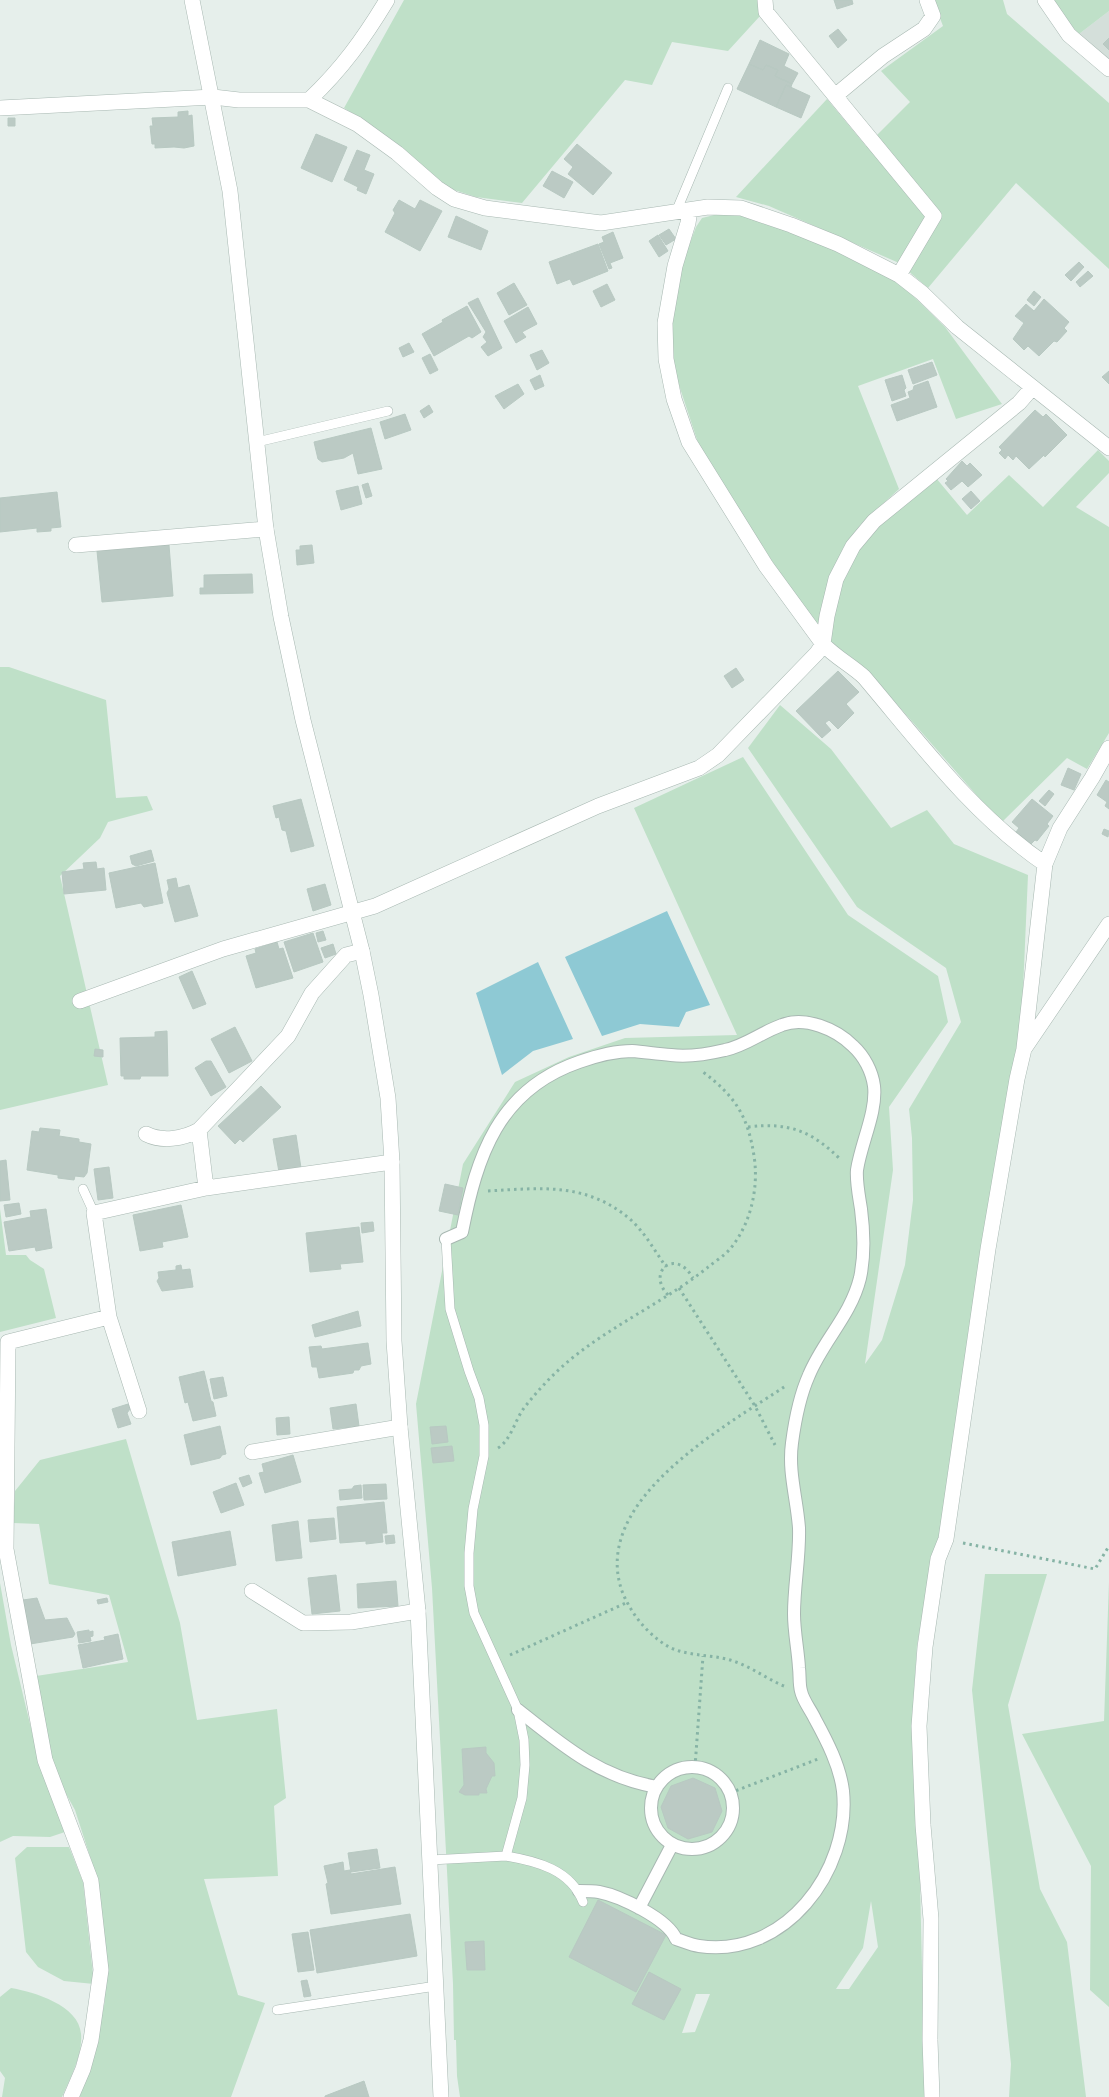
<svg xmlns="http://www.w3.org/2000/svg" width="1109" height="2097" viewBox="0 0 1109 2097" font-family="'Fira Sans',sans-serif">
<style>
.built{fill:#d4dfda}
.green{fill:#bfe0c8;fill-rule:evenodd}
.water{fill:#8ec9d4}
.building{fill:#bbcac4;stroke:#b8c9c2}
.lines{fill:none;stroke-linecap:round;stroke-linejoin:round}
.service-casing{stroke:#a8b8b2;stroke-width:10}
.pedestrian-casing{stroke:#a8b8b2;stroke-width:14}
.minor-casing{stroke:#a8b8b2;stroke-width:16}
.tertiary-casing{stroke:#a8b8b2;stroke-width:16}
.path{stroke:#86b3a5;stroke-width:3;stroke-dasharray:2.5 4;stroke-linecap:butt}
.service{stroke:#fff;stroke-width:9}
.pedestrian{stroke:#fff;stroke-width:12}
.minor{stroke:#fff;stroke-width:15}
.tertiary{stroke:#fff;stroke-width:15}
</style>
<rect width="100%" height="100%" fill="#e6efeb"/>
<path class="built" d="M1109,11V60L1079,34Z"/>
<path class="green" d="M404,0H758L760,16L728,51L672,42L652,85L625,80L522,203L476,197L445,187L370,124L344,108Z
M933,0H1003L1007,14L1109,103V269L1016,183L928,288L899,263L769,206L736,197L827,99L866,146L910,102L881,71L943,26Z
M1053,0H1109V11L1079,34L1064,18Z
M730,211L749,215L847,256L902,285L945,327L1002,404L956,419L933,359L858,386L899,489L861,524L843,548L818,623L815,622L778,570L702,455L678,382L672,357V316L682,264L696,227L702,218Z
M1098,450L1109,461V473L1076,507L1109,527V733L1087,769L1067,758L1001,823L874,678L851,657L833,646L828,636C833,618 836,598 843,580C859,534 900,508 936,478L967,515L1009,475L1043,507Z
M0,667H9L106,700L116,798L147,796L153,810L108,822L100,838L60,876L108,1085L0,1110Z
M780,705L831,749L891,828L927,810L954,844L1028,875L1021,1036L1005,1109L968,1335L941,1533L932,1564L917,1645L912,1723L920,1882L925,2097H460L457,2076L456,2040H454L453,1984L432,1588L416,1404L463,1164L515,1082L569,1057L625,1038L737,1035L634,808L743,757L848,915L938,976L948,1022L889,1107L893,1170L865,1364L882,1340L905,1265L913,1200L912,1138L909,1109L961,1022L946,968L857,907L748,748ZM871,1901L878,1947L849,1989H836L863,1948ZM696,1994H710L695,2032L682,2033Z
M0,1209L6,1255H26L30,1260L44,1269L56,1318L0,1332Z
M126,1439L180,1623L197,1720L277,1709L286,1798L274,1806L278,1876L204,1879L238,1995L265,2003L231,2097H78L92,2062L105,2001L101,1916L96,1875L75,1810L49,1763L36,1676L128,1662L109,1595L49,1584L39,1524L13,1523L15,1491L40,1460Z
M985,1574H1047L1008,1705L1040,1889L1067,1942L1086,2097H1009L1011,2064L972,1690Z
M1109,1582V2007L1090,1990L1091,1866L1022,1734L1104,1721Z
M0,1583L11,1645L38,1757L68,1831L50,1837L13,1836L0,1842Z
M27,1847H69L83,1882L94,1984L64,1981L38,1967L26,1952L15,1858Z
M11,1988C34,1992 79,2005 81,2034C83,2055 70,2078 62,2097H2L5,2078L0,2071V1997Z"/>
<path class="water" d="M667,911L710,1005L686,1012L679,1027L640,1024L602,1036L565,957Z
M538,962L573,1039L533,1051L502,1075L476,993Z"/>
<path class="building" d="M834,0H852L853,4L837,9Z
M838,29L847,40L838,48L829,36Z
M1109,38V50L1103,44Z
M760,40L789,54L784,66L798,73L792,84L775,76L778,70L766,65L763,70L749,64Z
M749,64L763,70L766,65L778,70L775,76L792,84L791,87L786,85L776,107L737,89Z
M786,85L810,96L801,118L776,107Z
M188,111V116L192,115L194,146L184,148L174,147L155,148V144H152L150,126H153L152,118L178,117V112Z
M8,118H15V126H8Z
M316,134L347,147L332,182L301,168Z
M577,144L612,173L593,195L568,174L573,167L564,159Z
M357,150L370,155L364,170L374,174L366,194L357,190L358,187L344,180Z
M552,171L573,182L564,198L543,186Z
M399,200L415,209L420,200L442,211L420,251L385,232L395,213L393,210Z
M456,216L488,231L481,250L448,237Z
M669,229L676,239L666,245L659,235Z
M613,232L623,258L610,263L612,268L609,269L599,244L604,242L602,237Z
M658,235L668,251L659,257L649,241Z
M598,244L608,271L573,285L570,279L557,284L549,262Z
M1079,262L1084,267L1071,281L1065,275Z
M1088,271L1093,276L1080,287L1076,282Z
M514,283L527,305L509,315L497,293Z
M607,284L615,300L601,307L593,291Z
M1034,291L1041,297L1034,306L1027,300Z
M478,298L502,348L488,356L481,347L487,342L483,337L486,332L468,303Z
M1044,299L1069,322L1064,328L1067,331L1057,342L1054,341L1039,356L1028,346L1024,350L1013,339L1024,323L1015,316L1026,304L1034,311Z
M467,306L481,332L472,338L469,336L434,356L422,334L443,322L442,320Z
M528,307L537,324L522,332L526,337L516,343L504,321Z
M409,343L414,352L403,357L399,348Z
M542,350L549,363L537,370L530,355Z
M430,354L438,370L430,374L422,358Z
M932,362L937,375L913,384L908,370Z
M1109,371V384L1102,377Z
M540,375L544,386L535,390L530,380Z
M902,375L906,388L904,390L906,396L892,401L885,380Z
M928,381L937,407L897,421L891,405L910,398L908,392L913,390L914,386Z
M518,384L524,394L504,409L495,396Z
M429,405L433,412L424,418L420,411Z
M1035,410L1043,417L1046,414L1067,435L1045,457L1044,455L1029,469L1016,456L1013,460L1008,455L1005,459L999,453L1002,450L999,447Z
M405,414L411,430L385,439L380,422Z
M371,428L382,469L358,474L353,453L344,458L322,462L318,459L314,442Z
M962,461L967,466L970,463L982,475L968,487L962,481L951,490L945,483L948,481L946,479Z
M368,483L372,496L366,498L362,485Z
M358,486L362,504L341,510L336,491Z
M971,491L980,501L971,509L962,499Z
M57,492L61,527L51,528V531L37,532V528L0,532V498Z
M169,545L173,596L102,602L97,551Z
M312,545L314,563L297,565L296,550H300V546Z
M252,574L253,593L200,594V588H204V575Z
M736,668L744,680L732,688L724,676Z
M838,671L859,692L846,704L854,713L838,729L829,720L825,723L831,730L822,738L796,711Z
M1068,768L1081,774L1074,790L1061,785Z
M1106,780L1109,782V809L1105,806L1107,802L1097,795Z
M1049,790L1054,794L1045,806L1039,801Z
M301,799L314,846L291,852L286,831L282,830L279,817L276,818L273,806Z
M1032,799L1053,816L1047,824L1049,826L1037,841L1035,840L1031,844L1016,832L1019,828L1012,822Z
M1104,829L1109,831L1108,837L1102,834Z
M151,850L154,861L136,866L132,864L130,856Z
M96,862L97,869L104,868L106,890L64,894L62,872L84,869L83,863Z
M155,863L163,903L144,907L141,903L116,908L109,873Z
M176,878L178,888L189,885L198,916L175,922L167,893L169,889L167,880Z
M325,884L331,905L313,911L307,889Z
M323,931L326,940L318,942L316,933Z
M313,933L323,962L294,972L284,942Z
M277,942L279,949L283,948L293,978L256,988L246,956L256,953L255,949Z
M333,944L336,954L325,958L321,948Z
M192,971L206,1004L193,1009L179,977Z
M235,1027L252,1061L229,1073L211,1039Z
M167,1031L168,1076H141L140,1079H124V1076H121L120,1038L155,1037V1032Z
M95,1049L103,1050V1057L94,1056Z
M206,1061H211L226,1087L211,1096L195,1068Z
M261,1086L281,1107L243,1142L240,1139L235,1144L218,1126Z
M40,1128L60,1130L59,1136L79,1139V1142L91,1144L87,1173L84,1177L75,1176L74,1180L58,1178V1175L27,1170L32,1131L39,1132Z
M296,1135L301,1168L279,1172L273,1139Z
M6,1160L10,1200L0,1201V1161Z
M109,1167L113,1198L98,1200L94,1169Z
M445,1184L463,1188L458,1215L439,1211Z
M19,1203L21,1214L6,1217L4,1205Z
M181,1205L188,1237L162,1242L163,1247L140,1251L133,1215Z
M46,1209L52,1248L36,1251L35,1247L9,1251L4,1222L31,1217L30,1211Z
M373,1222L374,1231L362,1233L361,1223Z
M359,1227L363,1262L340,1264L341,1269L310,1272L306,1233Z
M181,1265L182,1270L190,1269L193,1287L162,1291L157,1281L159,1278L158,1272L176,1270V1266Z
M358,1311L361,1326L315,1337L312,1325Z
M368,1343L371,1364L361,1366L359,1370H354L353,1373L319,1378L317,1367H312L309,1347L321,1346L322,1349Z
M204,1371L211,1401L213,1402L216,1416L193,1421L188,1402L185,1403L179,1377Z
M223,1377L227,1396L214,1399L210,1379Z
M128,1404L130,1409L127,1413L131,1424L118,1428L112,1409Z
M356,1404L359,1426L333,1429L330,1408Z
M289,1417L290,1434L277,1435L276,1418Z
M220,1426L226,1454L222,1455L220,1458L191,1465L184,1435Z
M446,1426L448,1442L432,1444L430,1427Z
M452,1446L454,1461L433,1463L431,1448Z
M293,1455L301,1482L265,1493L259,1473L264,1472L262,1464Z
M249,1475L252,1483L243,1487L239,1478Z
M236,1483L244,1505L221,1513L213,1492Z
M386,1484L387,1499L364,1500L363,1485Z
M361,1485L362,1498L340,1500L339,1490L352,1489L354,1486Z
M384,1502L387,1533H382L383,1542L366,1544V1541L340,1543L337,1507Z
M334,1518L336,1539L310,1542L308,1520Z
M298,1521L302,1558L276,1561L272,1525Z
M230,1531L236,1565L178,1576L172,1542Z
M394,1535L395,1543L386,1544L385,1536Z
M336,1575L340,1611L312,1614L308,1578Z
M396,1581L398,1606L358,1608L357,1584Z
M37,1598L45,1620L67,1618L75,1634L73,1637L30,1644L23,1600Z
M107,1598L108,1602L98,1604L97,1600Z
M89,1630V1632L93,1631V1636L90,1637L91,1641L79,1643L77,1632Z
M118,1634L123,1659L83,1668L78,1645L105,1640L104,1637Z
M486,1747V1753L494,1763L495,1776H492L486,1789L487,1793H479V1795H465L459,1792L464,1785L462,1749Z
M693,1778L715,1788L722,1811L712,1832L688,1839L668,1828L661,1807L671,1786Z
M377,1849L380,1868L351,1872L348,1853Z
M343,1862L344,1871L350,1870L351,1874L395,1867L401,1904L331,1914L326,1884L328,1883L324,1866Z
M598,1900L666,1935L636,1992L569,1957Z
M410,1914L417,1956L317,1973L310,1930Z
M308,1932L314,1970L298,1972L292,1934Z
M484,1941L485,1970H467L465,1942Z
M649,1972L681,1989L664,2020L632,2004Z
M307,1980L311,1996L304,1997L301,1981Z
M364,2081L369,2097H325V2096Z"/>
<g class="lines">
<defs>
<path id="service" d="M676,212L728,88
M257,442L388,411
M83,1189L94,1213
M506,1856C537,1861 571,1870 583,1902
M430,1860L506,1856L522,1798L525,1765L524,1740L518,1710L474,1613L469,1586V1553L473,1509L484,1456V1425L479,1398L469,1371L450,1309L446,1239
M277,2010L436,1986"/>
<path id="pedestrian" d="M446,1239L462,1232C477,1156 498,1090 579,1062C596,1056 614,1051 632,1051C645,1052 657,1054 671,1055C687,1057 708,1054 725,1050C745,1046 762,1032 782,1025C805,1016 836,1029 853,1046C864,1056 872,1071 874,1086C877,1112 861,1143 857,1170C856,1182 859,1196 861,1209C864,1232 865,1255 860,1278C851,1315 823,1341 809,1375C800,1395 795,1420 792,1443C788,1472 797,1499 799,1528C800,1556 794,1585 794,1614C794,1632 798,1650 799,1668C800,1675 799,1684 801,1691C803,1701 811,1710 815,1719C827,1741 840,1766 843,1791C851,1871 784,1959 699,1946C691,1945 683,1941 676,1939C668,1919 620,1896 599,1892C593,1891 586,1891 579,1891
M518,1710C562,1745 599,1777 657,1787
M651 1808a41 41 0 1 1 82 0a41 41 0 1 1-82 0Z
M639,1908L672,1845"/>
<path id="minor" d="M765,0L766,12L934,216L899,275
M1045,0L1069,35L1109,69
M835,96L883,56L924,29L933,16L927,0
M309,100L357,124L397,153L437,188L454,199L485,208L601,223L708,207L741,208L791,225L838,244L899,275L922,293L957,327L1109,448
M0,108L213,97L239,100H309C342,69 364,38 387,0
M690,210L688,223L675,266L665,323L666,359L674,399L689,442L766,566L823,644C835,657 851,665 864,677C920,743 973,815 1045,864
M76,545L266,529
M80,1001L223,949L375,906L598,806L699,768L718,755L817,653L823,644L827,616L836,579L853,546L874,521L1019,403L1032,388
M1024,1048L1045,864L1060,828L1092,778L1109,748
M146,1134C162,1142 183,1139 199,1130
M206,1188L199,1130L288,1036L312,993L346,955L362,951
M139,1411L109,1317L94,1213L206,1188L392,1162
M252,1452L400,1427
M252,1591L303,1623L351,1622L418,1611
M71,2097L83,2069L91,2040L101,1970L91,1881L45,1760L6,1549L8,1342L109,1317
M932,2097L930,2040L931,1919L923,1825L919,1726L925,1647L938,1559L946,1539L988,1249L1017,1079L1024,1049L1109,924"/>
<path id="tertiary" d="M192,0L230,191L266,529L281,617L303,720L362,951L371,995L388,1098L392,1162L394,1341L400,1427L418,1611L441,2097"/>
</defs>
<use href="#service" class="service-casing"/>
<use href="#pedestrian" class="pedestrian-casing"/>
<use href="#minor" class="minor-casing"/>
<use href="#tertiary" class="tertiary-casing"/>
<path class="path" d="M748,1127C789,1122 812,1131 841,1160
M488,1191C542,1188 587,1182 631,1220C645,1233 655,1251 666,1267
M679,1288L755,1406L775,1445
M668,1295C646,1272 675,1247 693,1278
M498,1448C511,1440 515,1420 524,1408C538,1390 554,1373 571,1359C614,1324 664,1302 707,1268C714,1262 724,1256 730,1249C751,1224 759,1187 754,1156C748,1116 735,1096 703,1072
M963,1543L1095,1569L1109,1546
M510,1655L626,1603
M784,1686C767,1679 753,1668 736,1662C713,1653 685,1658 664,1644C645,1631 630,1612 622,1591C590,1500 726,1426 787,1385
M695,1767L703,1656
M730,1793L818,1759"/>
<use href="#service" class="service"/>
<use href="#pedestrian" class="pedestrian"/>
<use href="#minor" class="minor"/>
<use href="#tertiary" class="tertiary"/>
</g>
</svg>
